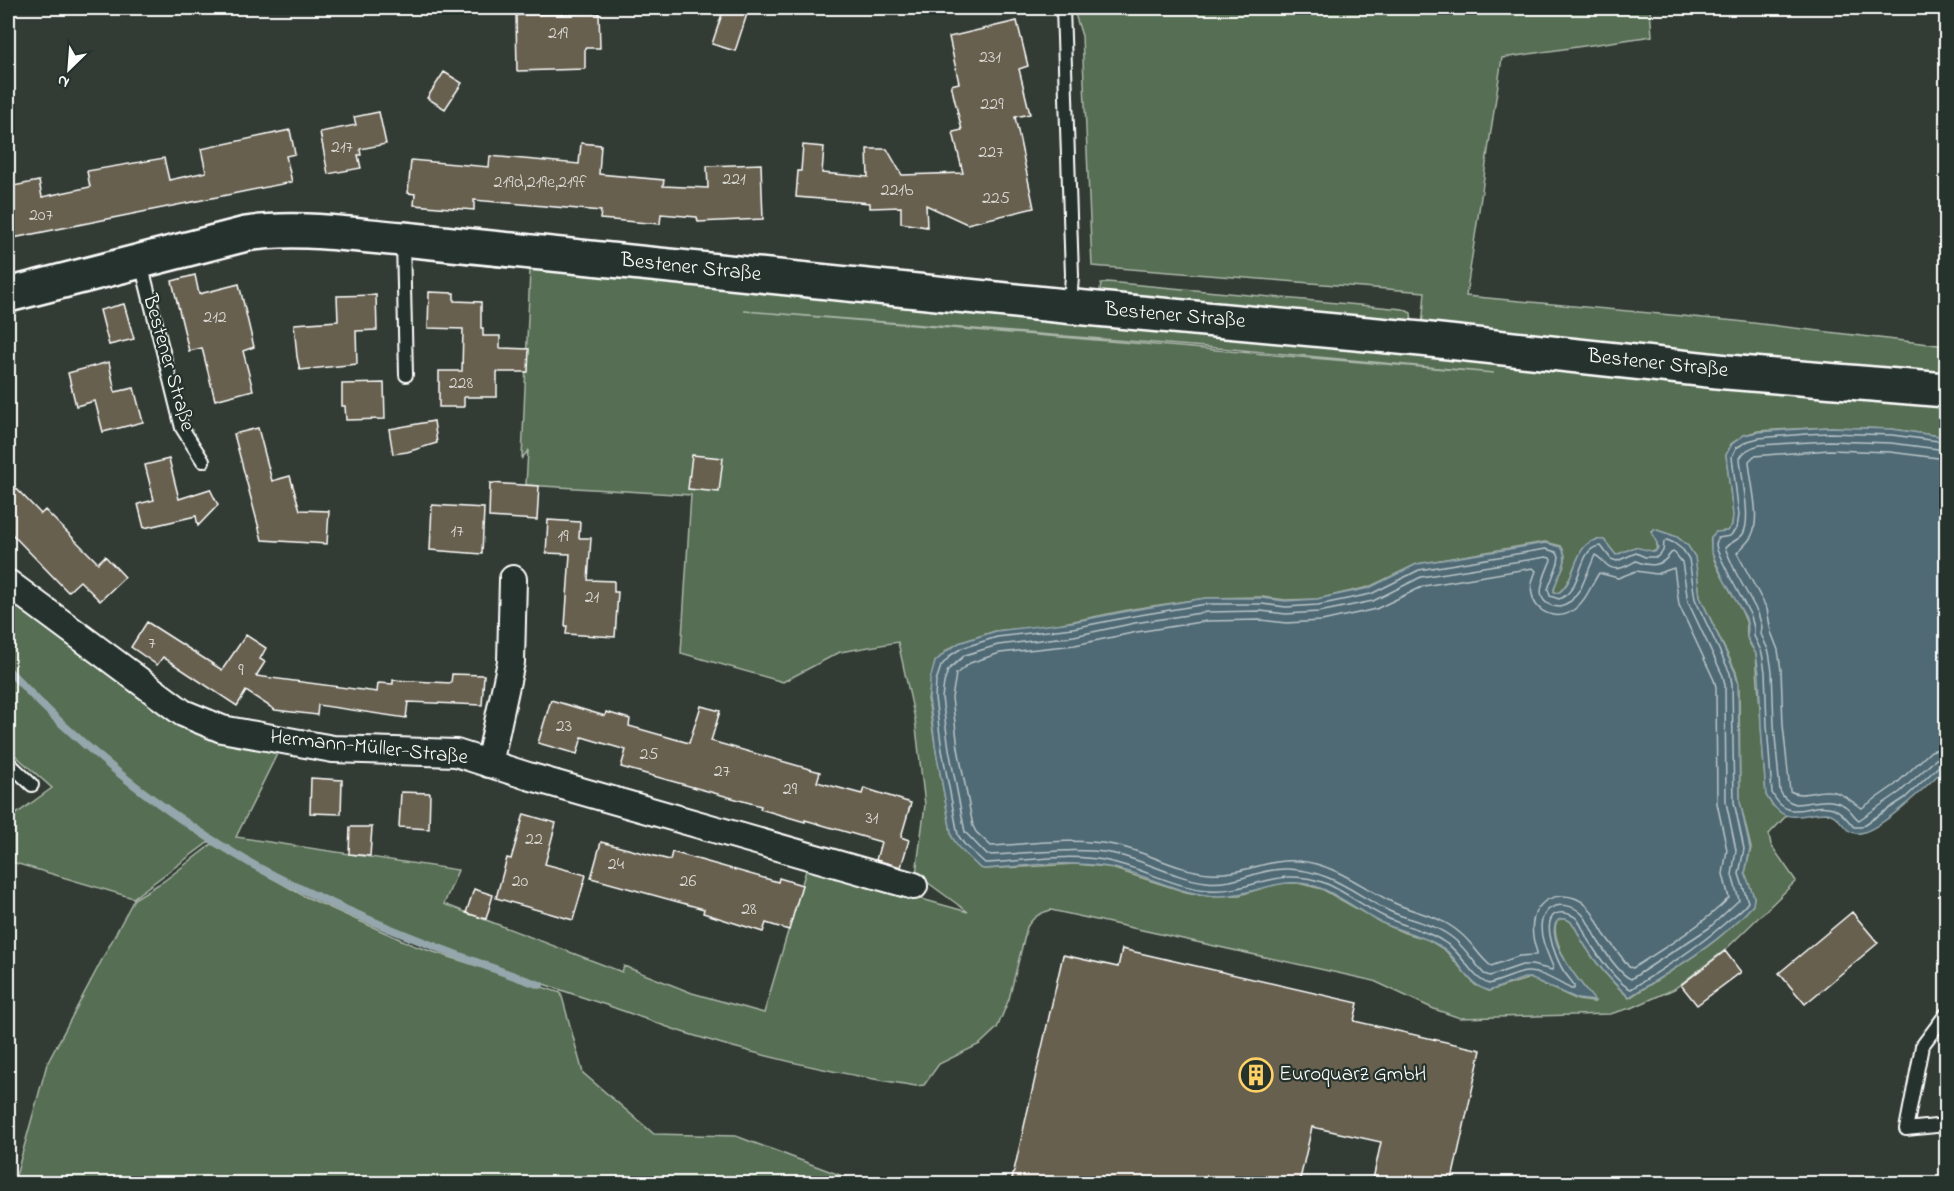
<svg xmlns="http://www.w3.org/2000/svg" width="1954" height="1191" viewBox="0 0 1954 1191" font-family="'Indie Flower',sans-serif">
<style>
.green{fill:#566e53;stroke:#aab6a9;stroke-width:1.5;fill-rule:evenodd}
.water{fill:#4f6b75;stroke:#95a6ac;stroke-width:1.5}
.lines{fill:none;stroke-linecap:round;stroke-linejoin:round}
.shore{stroke:#b9c4c8;stroke-width:1.5}
.stream{stroke:#95a6ac;stroke-width:8}
.building{fill:#676150;stroke:#fff;stroke-width:1.5}
.lane-casing{stroke:#fff;stroke-width:16}
.street-casing{stroke:#fff;stroke-width:30}
.secondary-casing{stroke:#fff;stroke-width:38}
.lane{stroke:#26332d;stroke-width:12}
.street{stroke:#26332d;stroke-width:26}
.secondary{stroke:#26332d;stroke-width:33}
.labels{text-anchor:middle;dominant-baseline:central;stroke-width:4.5;stroke-linejoin:round;paint-order:stroke}
.number-label{font-size:18px;fill:#d9d8d3}
.street-label{font-size:21px;fill:#fff;stroke:#26332d}
.poi-label{font-size:21px;fill:#fff;stroke:#26332d;text-anchor:start}
</style>
<rect width="100%" height="100%" fill="#333c34"/>
<filter id="ink" filterUnits="userSpaceOnUse"><feTurbulence type="fractalNoise" baseFrequency=".0167" numOctaves="2"/><feDisplacementMap in="SourceGraphic" scale="12" xChannelSelector="R" yChannelSelector="G"/><feConvolveMatrix kernelMatrix="1 2 1 2 8 2 1 2 1" color-interpolation-filters="sRGB"/></filter>
<g filter="url(#ink)">
<path class="green" d="M1073,8H1650L1652,36L1502,58L1466,296L1736,321L1946,346V376L1422,327L1425,292L1092,266L1082,36Z
M414,254L1946,396V437L1892,429L1829,427L1758,431L1744,435L1731,444L1726,455L1733,515L1732,525L1727,531L1716,532L1711,537C1707,564 1736,593 1745,619C1748,625 1746,631 1747,637C1748,643 1753,649 1756,654L1766,795L1772,805L1786,816L1769,834L1771,845L1796,881L1725,950L1674,989L1634,1007L1610,1014L1460,1018L1434,1009L1374,981L1051,910C1040,913 1033,917 1027,927L1009,999L997,1028L980,1044L939,1064L924,1085L916,1086C838,1074 758,1056 682,1032C655,1023 628,1012 600,1003C506,972 413,939 324,897C293,883 261,868 232,851C150,801 73,736 8,666V597L44,626L145,701L186,728L278,752L236,837L458,870L444,904L622,972L624,966L692,993L764,1013L807,867L968,912L916,874L925,805L915,719L898,642L840,652L783,682L681,653L691,495L526,485L528,451L522,458L530,270L413,258ZM744,311L1231,349L1494,373L745,311ZM1654,529L1677,537L1688,546L1695,557L1700,597L1736,672L1739,684L1740,802L1751,848L1745,873L1754,897L1753,905C1719,944 1672,970 1629,998C1612,982 1596,964 1584,944C1580,938 1577,930 1573,924C1570,921 1565,918 1561,919C1546,922 1564,961 1570,968C1577,980 1588,990 1594,1002L1578,1000L1530,978L1489,991L1475,985L1445,950L1427,939L1405,933L1380,922L1322,889L1298,883H1283L1272,885L1240,895L1207,896L1186,892L1108,867L1075,864L985,869L980,868L959,847L952,837L936,751L928,699L935,662L947,650L959,643L995,631L1049,626L1133,609L1206,598L1262,597L1285,600L1317,599L1369,587L1417,564L1545,542L1561,546C1573,565 1555,573 1554,592L1558,593C1578,580 1573,536 1604,540L1616,555L1635,547L1646,551H1656L1657,543L1651,531Z
M1107,282L1403,309L1411,313L1412,323L1099,296L1101,284Z
M8,672C69,736 137,791 210,841L133,898L8,861V820L52,788L8,749Z
M212,844L304,896L415,946L561,993L583,1073L654,1134L736,1136L861,1183H14L47,1064L134,899L164,881Z"/>
<path class="water" d="M1829,427L1892,429L1946,437V767C1932,781 1874,838 1855,833C1842,831 1841,814 1826,813C1798,813 1785,828 1766,795L1761,726L1759,673L1756,654L1747,637L1748,628L1746,618L1724,580L1711,551V537L1716,532L1727,531L1732,525L1733,515L1726,455L1732,444L1744,435L1758,432Z
M1654,529L1677,537L1688,546L1695,557L1700,597L1735,672L1738,684L1740,802L1750,849L1745,873L1754,897L1753,905C1719,944 1672,970 1629,997C1612,982 1596,964 1584,944C1579,938 1577,926 1570,921C1564,917 1557,918 1555,925C1549,946 1582,985 1595,1001L1578,999L1530,978H1524L1489,991C1485,989 1480,988 1477,985C1463,976 1457,957 1443,948C1424,935 1401,932 1380,922C1361,912 1344,899 1325,890C1285,871 1260,895 1222,896C1181,897 1147,873 1108,867C1067,860 1025,866 984,869L980,868L959,848L952,837L936,751L929,698L930,680L935,662L948,650L959,643L996,631L1072,622L1133,610L1206,598H1262L1285,601L1317,599L1369,588L1417,564L1546,543L1561,547C1571,561 1558,574 1554,589V592L1558,593C1579,581 1572,536 1604,540L1616,555L1635,547L1655,552L1658,548L1657,543L1652,534Z"/>
<g class="lines">
<path class="shore" d="M1946,442L1892,435L1829,433L1806,434L1759,438L1748,441L1736,448L1732,457L1739,515L1737,528L1730,536L1718,538L1716,544L1717,550L1730,577L1751,616L1754,628V636L1762,653L1765,672L1767,725L1772,793C1789,826 1810,800 1833,808C1843,812 1847,820 1854,827H1861L1905,798L1940,765L1946,763
M1946,450L1891,443L1829,441L1760,445C1751,447 1744,450 1740,458C1741,476 1752,519 1743,534C1738,541 1730,542 1725,548L1736,573L1758,613L1762,627L1761,634L1769,652L1772,671L1774,725L1780,791C1783,798 1788,802 1796,804C1814,803 1829,796 1845,806C1851,810 1854,817 1859,820L1900,792L1936,759L1946,756
M1946,459L1890,452L1829,450L1754,456L1749,461C1750,481 1761,517 1752,535C1749,542 1742,547 1737,553L1767,609L1771,632L1778,650L1781,670L1783,725L1790,791C1801,798 1815,790 1828,791C1842,791 1851,802 1862,808L1895,785L1931,751L1946,747
M1667,540L1674,543L1683,550L1689,559L1695,599L1730,673L1732,684L1734,802L1744,849L1739,874L1748,902C1742,911 1732,917 1724,924C1695,949 1663,969 1631,989C1617,984 1596,953 1588,940C1584,933 1582,925 1577,919C1574,915 1569,914 1565,913C1535,909 1556,959 1563,970C1566,975 1571,980 1574,985V989H1571C1557,982 1537,968 1521,973C1510,976 1500,981 1489,984C1470,977 1464,955 1447,944C1428,930 1405,927 1385,917C1364,907 1346,892 1325,883C1278,865 1252,893 1209,890C1175,888 1145,869 1112,862C1071,852 1027,861 985,863L964,844L958,835L942,750L935,698L936,681L941,666L951,655L962,648L997,637L1073,628L1134,616L1206,604H1262L1286,607L1318,605L1371,594L1419,570L1546,549L1556,552L1559,556L1558,563L1548,589L1550,596L1559,599C1584,590 1577,546 1601,546L1611,559L1617,561L1636,553L1645,557H1657L1663,551L1664,542Z
M1674,552L1682,562L1688,602L1723,676L1725,685L1726,802L1736,850L1732,875L1739,900L1709,928L1631,979C1620,975 1603,949 1596,938C1591,930 1588,920 1582,914C1574,905 1558,902 1548,910C1544,914 1541,921 1541,927C1541,941 1548,954 1553,967L1552,970L1532,965H1522L1490,976L1484,974C1474,962 1465,948 1454,939C1435,923 1409,921 1387,910C1352,892 1329,870 1287,869C1259,868 1235,886 1206,882C1173,878 1143,859 1110,853C1069,847 1028,854 987,855L965,832L949,749L942,698L944,683L948,670L965,655L998,645L1074,636L1135,623L1207,612L1261,611L1286,614L1319,612L1373,601L1421,577L1546,557L1550,558L1551,560C1544,577 1529,605 1560,607L1571,601L1581,588L1595,555C1600,557 1602,561 1607,565C1616,573 1627,566 1636,561C1650,567 1662,567 1671,553Z
M1533,568L1536,571C1533,579 1530,586 1532,594C1535,613 1557,621 1572,611C1586,602 1591,585 1599,573L1618,578L1636,571L1656,574L1674,568L1679,605L1714,680L1716,687L1717,803L1727,850L1723,874L1729,898C1701,926 1666,947 1633,968L1629,967C1621,956 1612,945 1604,934C1598,925 1595,914 1587,906C1574,893 1550,892 1538,908C1529,922 1532,938 1537,952L1536,955L1519,956L1491,966C1479,957 1472,942 1460,933C1440,915 1413,913 1390,901C1360,886 1334,864 1299,861C1268,858 1241,876 1210,873C1176,871 1146,851 1114,845C1073,837 1031,844 991,846L976,832L973,826L958,748L952,698L956,674L970,663L1000,653L1075,645L1137,632L1207,621L1261,620L1286,623L1322,621L1376,609L1424,586Z"/>
<path class="stream" d="M8,670C78,745 162,812 252,864C277,878 303,890 329,902C398,934 468,960 540,985"/>
</g>
<path class="building" d="M724,8H749L735,51L712,44Z
M599,13L600,48H585V69L517,71L516,15Z
M1017,21L1028,66L1019,69L1030,114L1015,117L1034,208L967,224L926,205L927,227L901,223V207L870,208V203L796,197L798,171H801L803,145L824,147L822,173L868,177L867,149H887L902,175L963,173L953,132L962,130L951,85L959,83L949,37Z
M444,72L462,83L445,109L427,98Z
M379,112L386,144L360,149L361,155H358L361,168L328,174L320,132L356,125L354,117Z
M290,130L295,154L286,156L292,182L8,239V187L39,181L42,197L90,187L87,171L164,158L169,180L206,172L201,149Z
M581,143L601,145L599,174L664,180L663,186L708,188L707,166L761,164L763,219L698,222L697,217L661,214L660,224L600,219L601,211L474,200V210L414,205L415,194L408,193L411,160L489,167L490,156L579,164Z
M195,275L199,294L239,284L254,347L243,351L253,390L215,400L202,348L189,351L172,281Z
M429,292L454,293V301L481,302V328H483V336H500V348L529,349L528,372H497V397H464V407H439V371H462L463,329L428,328Z
M376,295L377,330L356,331L357,364L300,370L297,357L294,324L338,321L337,296Z
M124,304L134,339L109,345L100,310Z
M109,362L115,392L134,388L143,422L103,432L95,401L76,406L68,373Z
M384,383L385,419L346,420L345,406H342V384Z
M434,421L437,443L407,452L393,454L389,429Z
M258,428L272,481L290,476L300,510L329,511L327,544L262,540L234,434Z
M692,455L723,458L719,492L688,489Z
M169,459L179,499L210,489L218,505L198,526L196,516L144,528L138,504L154,500L145,465Z
M8,480L41,514L45,510L98,563L105,556L125,577L100,601L80,581L68,592L8,530Z
M490,483L539,486L537,520L489,517Z
M432,505L484,508L482,554L430,550Z
M548,520L580,522L579,538H591L588,580L614,581V592H618L615,637L566,634L567,626H565L570,554L546,553Z
M147,622L222,670L246,635L266,648L260,659L265,662L256,676L377,692L378,683L393,684V680L451,683L452,674L484,675L482,705L408,702L406,718L318,705L317,715L275,710L246,691L237,706L163,657L157,665L131,647Z
M551,700L605,716L606,712L630,719L629,726L689,743L701,706L720,711L711,741L820,772L817,782L862,794L864,788L911,803L901,837L909,840L901,867L876,860L881,842L805,820V822L760,809L761,806L621,767L626,750L582,737L577,754L538,743Z
M311,778L342,780L341,814L310,813Z
M401,792L430,793L429,829L399,827Z
M524,814L556,823L545,864L586,875L573,920L496,898L507,858L511,859Z
M350,827H372L370,856L349,854Z
M601,842L670,860L672,852L778,882L779,878L802,885L789,930L766,923L763,932L703,913L704,909L591,878Z
M474,889L493,895L486,919L466,913Z
M1852,912L1878,943L1805,1004L1779,973Z
M1122,949L1358,1003L1354,1021L1481,1050L1451,1184H1372L1381,1142L1312,1127L1299,1184H1011L1063,955L1118,967Z
M1725,951L1741,972L1697,1005L1681,985Z"/>
<g class="lines">
<defs>
<path id="lane" d="M1063,8L1072,275L1070,305
M403,241L406,375
M141,263L182,428L203,461
M8,762L32,785
M1946,1014L1922,1046L1906,1129L1946,1125"/>
<path id="street" d="M8,583L183,713L222,729L333,749L456,753L528,776L914,886
M489,764L511,662L513,579"/>
<path id="secondary" d="M8,295L246,234C298,226 351,235 403,239L1075,307L1421,339L1727,372L1946,390"/>
</defs>
<use href="#lane" class="lane-casing"/>
<use href="#street" class="street-casing"/>
<use href="#secondary" class="secondary-casing"/>
<use href="#lane" class="lane"/>
<use href="#street" class="street"/>
<use href="#secondary" class="secondary"/>
</g>
</g>
<defs>
<symbol id="building-ring" viewBox="-11 -11 22 22"><circle r="9.5" fill="#26332d" stroke="#ffd166" stroke-width="1.5"/><path d="M-4-6H4V6H1V3H-1V6H-4ZM-2.5-4.3h1.7v1.8h-1.7ZM.8-4.3h1.7v1.8H.8ZM-2.5-1h1.7V.8h-1.7ZM.8-1h1.7V.8H.8Z" fill="#ffd166"/></symbol>
</defs>
<g fill-rule="evenodd">
<use href="#building-ring" x="1237" y="1056" width="38" height="38"/>
</g>
<g class="labels">
<g class="number-label">
<text x="558" y="34">219</text>
<text x="990" y="58">231</text>
<text x="992" y="105">229</text>
<text x="342" y="148">217</text>
<text x="991" y="153">227</text>
<text x="734" y="180">221</text>
<text x="540" y="183">219d,219e,219f</text>
<text x="897" y="191">221b</text>
<text x="996" y="199">225</text>
<text x="41" y="216">207</text>
<text x="215" y="318">212</text>
<text x="461" y="384">228</text>
<text x="457" y="532">17</text>
<text x="563" y="537">19</text>
<text x="592" y="598">21</text>
<text x="152" y="644">7</text>
<text x="241" y="671">9</text>
<text x="564" y="727">23</text>
<text x="649" y="755">25</text>
<text x="722" y="772">27</text>
<text x="790" y="790">29</text>
<text x="872" y="819">31</text>
<text x="534" y="840">22</text>
<text x="616" y="865">24</text>
<text x="520" y="882">20</text>
<text x="688" y="882">26</text>
<text x="749" y="910">28</text>
</g>
<g class="street-label">
<text transform="translate(691 268) rotate(6)">Bestener Straße</text>
<text transform="translate(1175 316) rotate(5)">Bestener Straße</text>
<text transform="translate(168 363) rotate(74)">Bestener Straße</text>
<text transform="translate(1658 364) rotate(6)">Bestener Straße</text>
<text transform="translate(369 748) rotate(6)">Hermann-Müller-Straße</text>
</g>
<g class="poi-label">
<text x="1279" y="1075">Euroquarz GmbH</text>
</g>
</g>
<rect width="1954" height="1191" fill="none" stroke="#26332d" stroke-width="30"/>
<rect x="15" y="15" width="1924" height="1161" fill="none" stroke="#fff" stroke-width="2" filter="url(#ink)"/>
<g transform="translate(69 69) rotate(205)" stroke="#26332d" stroke-width="4.5" paint-order="stroke">
<path d="M0-4.5L10 22L0 15L-10 22Z" fill="#ffffff"/>
<text y="-9" font-size="16" font-weight="bold" text-anchor="middle" fill="#ffffff">N</text>
</g>
</svg>
